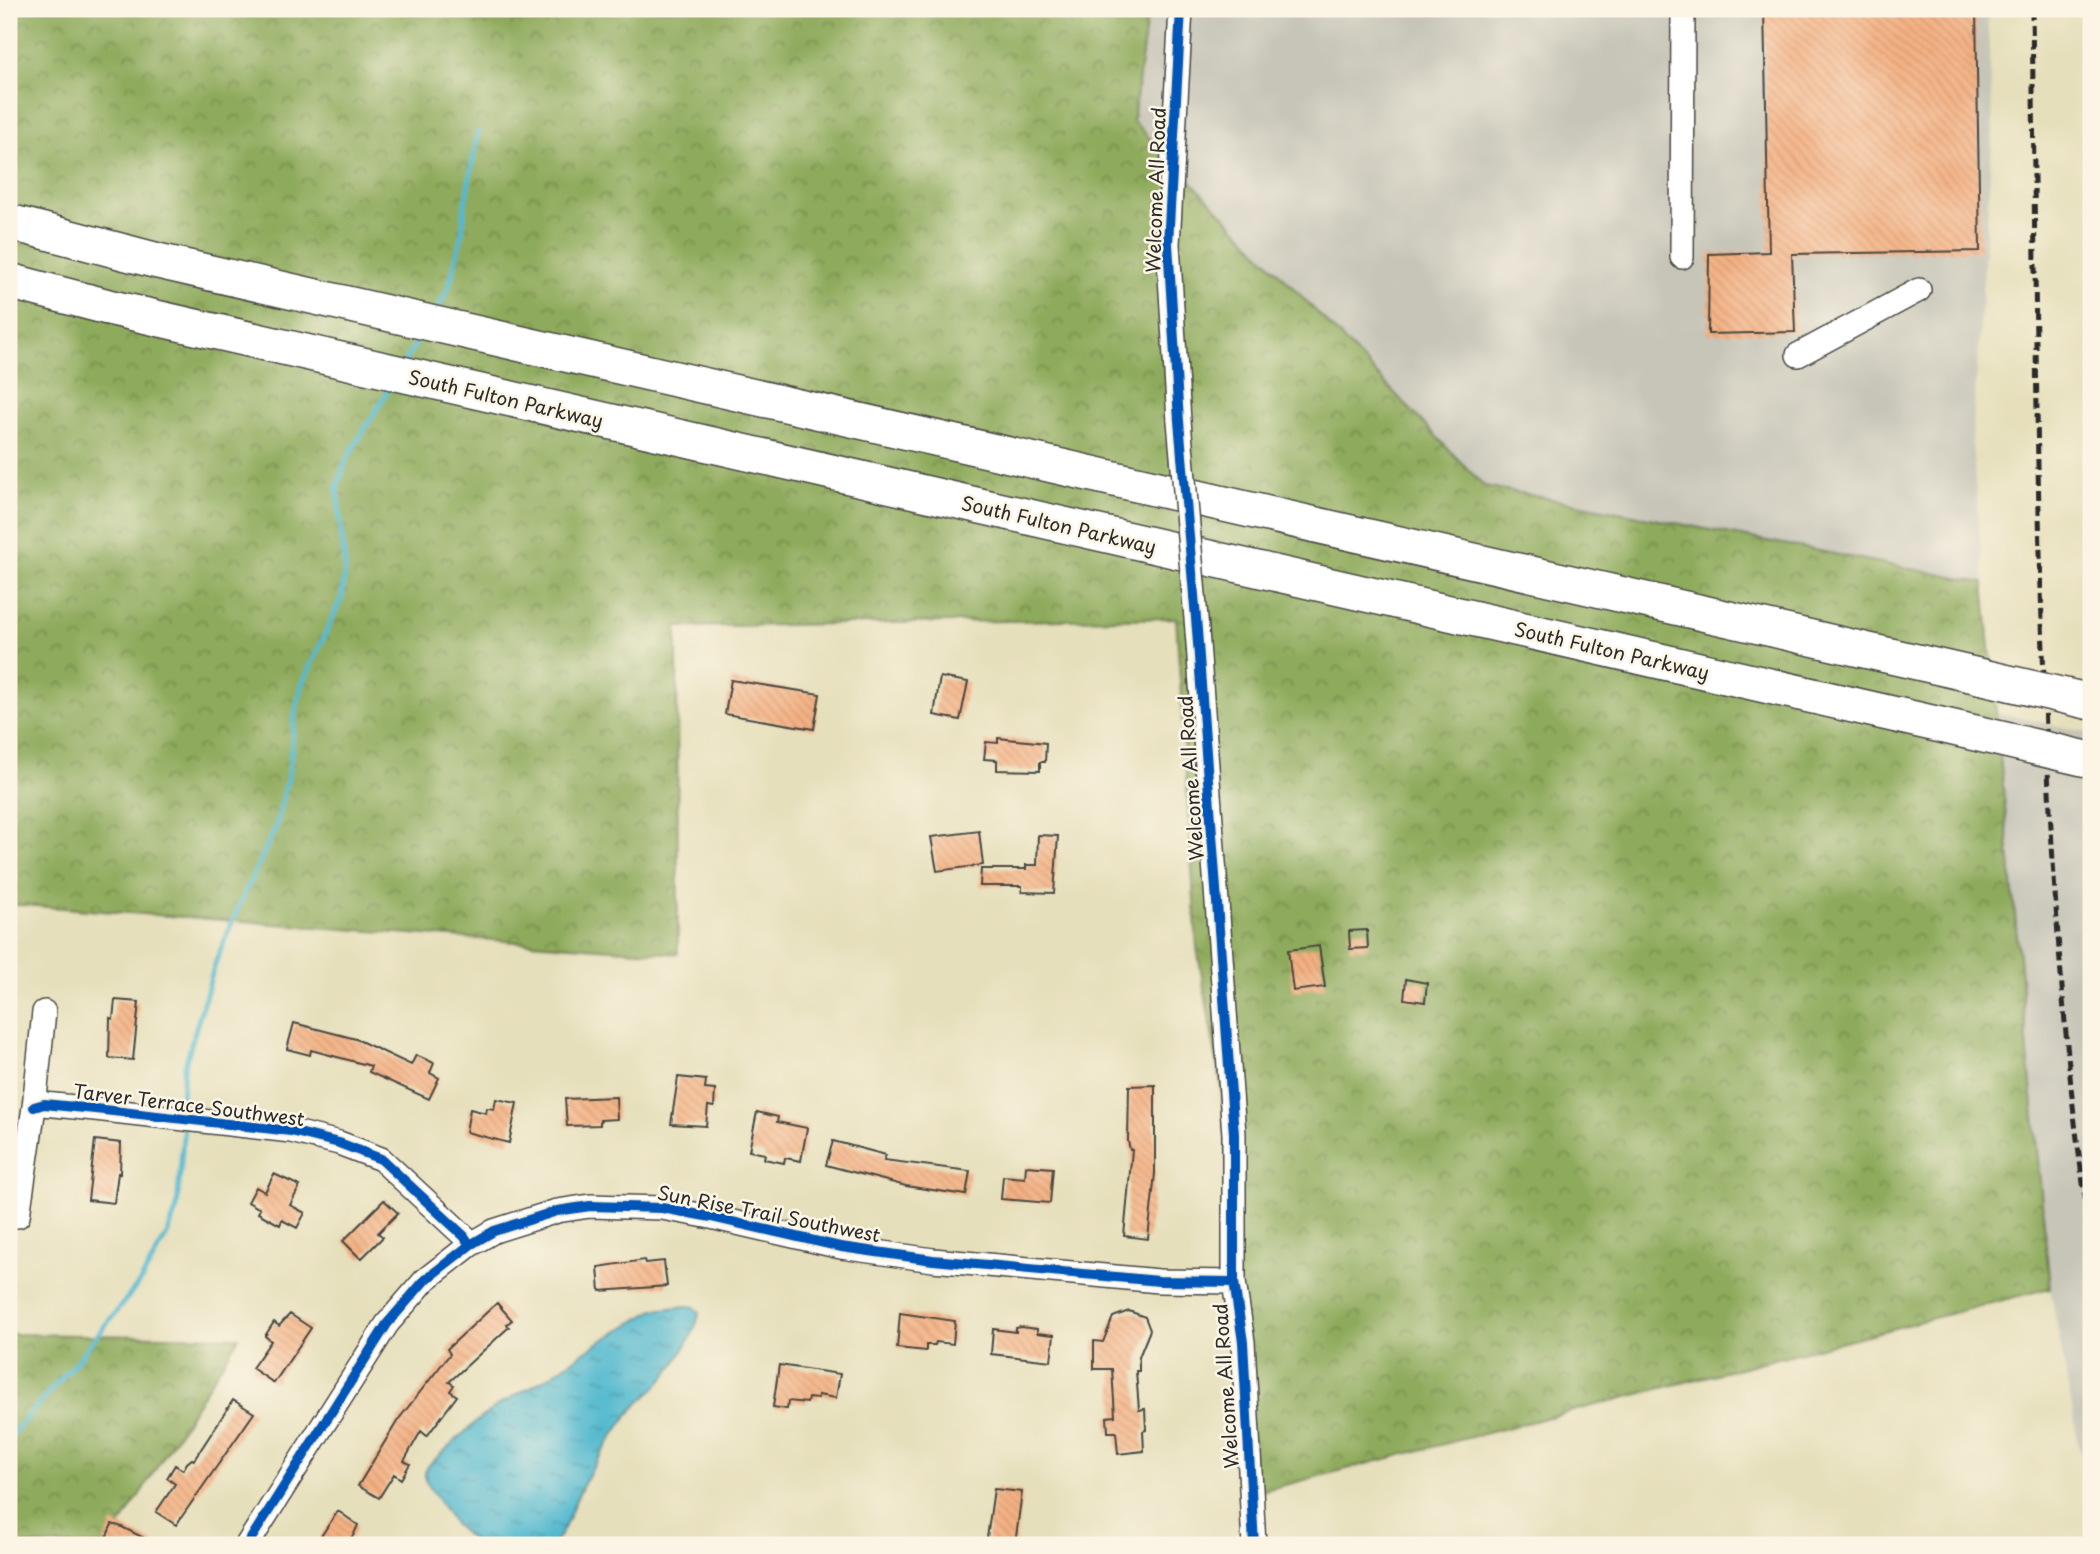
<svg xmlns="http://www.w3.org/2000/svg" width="2100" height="1554" viewBox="0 0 2100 1554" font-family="'Playpen Sans',sans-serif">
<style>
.industrial{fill:#c6c5b8}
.forest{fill:url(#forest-crowns);stroke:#5c6a44;stroke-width:2}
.water{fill:url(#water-ripples);stroke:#3e727d;stroke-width:2}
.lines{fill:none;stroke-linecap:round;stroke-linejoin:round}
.stream{stroke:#52b9cf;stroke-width:5}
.building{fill:url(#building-back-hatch)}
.minor-casing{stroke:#474641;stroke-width:26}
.highway-casing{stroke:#474641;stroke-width:38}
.minor{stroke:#fff;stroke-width:23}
.highway{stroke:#fff;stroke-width:35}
.rail{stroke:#2b2b2b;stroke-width:5;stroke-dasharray:10 5;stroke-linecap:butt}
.minor-bridge-casing{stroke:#474641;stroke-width:26;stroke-linecap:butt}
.highway-bridge-casing{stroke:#474641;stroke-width:38;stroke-linecap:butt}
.minor-bridge{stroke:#fff;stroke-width:23}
.highway-bridge{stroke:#fff;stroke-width:35}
.cycleway-casing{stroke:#fcf5e5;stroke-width:15}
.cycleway{stroke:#0057b8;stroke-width:10}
.labels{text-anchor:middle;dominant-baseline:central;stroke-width:5;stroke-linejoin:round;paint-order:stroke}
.street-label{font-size:19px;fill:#2b2b2b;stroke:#fcf5e5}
</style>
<defs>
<pattern id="forest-crowns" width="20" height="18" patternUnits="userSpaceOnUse" patternTransform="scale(1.75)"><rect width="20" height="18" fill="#8eaa5c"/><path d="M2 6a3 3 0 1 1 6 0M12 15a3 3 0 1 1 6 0" fill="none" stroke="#748b4c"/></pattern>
<pattern id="water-ripples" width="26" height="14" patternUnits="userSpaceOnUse" patternTransform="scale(1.75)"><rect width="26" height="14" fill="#52b9cf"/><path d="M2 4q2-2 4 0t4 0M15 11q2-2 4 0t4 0" fill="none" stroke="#4497a8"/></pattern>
<pattern id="building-back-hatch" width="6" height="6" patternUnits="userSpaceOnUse" patternTransform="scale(1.75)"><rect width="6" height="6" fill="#f4b183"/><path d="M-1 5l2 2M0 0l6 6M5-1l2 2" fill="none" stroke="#d19871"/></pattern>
</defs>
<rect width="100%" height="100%" fill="#fcf5e5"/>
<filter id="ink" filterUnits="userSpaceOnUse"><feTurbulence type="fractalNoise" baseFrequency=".0143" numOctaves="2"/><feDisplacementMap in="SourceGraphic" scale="14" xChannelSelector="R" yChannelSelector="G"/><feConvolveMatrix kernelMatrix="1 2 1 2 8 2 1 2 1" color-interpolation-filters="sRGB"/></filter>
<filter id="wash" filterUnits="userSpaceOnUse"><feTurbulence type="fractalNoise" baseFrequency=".00686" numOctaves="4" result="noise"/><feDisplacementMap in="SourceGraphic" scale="28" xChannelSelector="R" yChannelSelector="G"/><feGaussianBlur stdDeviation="1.57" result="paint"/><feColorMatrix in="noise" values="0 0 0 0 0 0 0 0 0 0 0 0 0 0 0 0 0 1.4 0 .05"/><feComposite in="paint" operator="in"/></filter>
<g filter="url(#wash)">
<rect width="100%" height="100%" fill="#e6dfbb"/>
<path class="industrial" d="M1148,9H1987L1993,129L1972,444L1984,583L1484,486L1133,121Z
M1997,713L2091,733V1511L2050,1288Z"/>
<path class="forest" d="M9,9H1148L1133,121L1484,486L1984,583L2050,1288L1254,1493L1221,1086L1197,948L1176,618L677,627L678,954L9,904Z
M9,1334L239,1337L108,1545H9Z"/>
<path class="water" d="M687,1306L694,1307L699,1312C697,1334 671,1371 656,1387C650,1394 642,1399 636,1406C619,1424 585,1478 575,1502C567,1521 566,1528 553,1545H478L455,1525L425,1480V1472L429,1465L477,1421L498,1405L547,1378L593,1346L654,1310Z"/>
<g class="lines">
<path class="stream" d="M436,312L449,287L462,234L465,204L478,132
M404,362L421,335
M183,1112L182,1095L184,1068L216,961L238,908L276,827L289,773L295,713L302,685L342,597L345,568L337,487L346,460L391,386
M9,1438L74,1364L140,1282L168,1233L177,1208L184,1126"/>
</g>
<g id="blocks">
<path class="building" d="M1764,9H1976L1980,251L1792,254L1795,332L1708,334L1709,254L1769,252Z
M940,677L968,682L960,720L934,715Z
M731,680L820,694L814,729L725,714Z
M998,738L1046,743L1045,762H1040V771L997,770V760L984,759L986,742L998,743Z
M979,831L983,865L937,871L931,837Z
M1038,835L1058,836L1054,893L1022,892V886H980L981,869H1026V865H1037Z
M1367,930L1368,948L1350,949L1349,931Z
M1319,946L1325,987L1293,991L1288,950Z
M1406,979L1427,983L1425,1002L1404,999Z
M115,1000L139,1002L133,1060L109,1058L110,1018L113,1019Z
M294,1023L356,1039L411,1065L416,1055L434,1063L430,1073L439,1078L429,1099L369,1072L371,1066L311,1050L310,1055L287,1049Z
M678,1077L706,1080L705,1089L715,1090L714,1107L708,1106L706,1126L671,1124Z
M1155,1085V1173L1148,1239L1124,1236L1132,1150H1130L1128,1141L1129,1086Z
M616,1097L617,1119L600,1120V1125L567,1126L565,1099Z
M496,1099L517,1103L509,1143L466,1132L470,1109L486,1113L487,1108L494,1109Z
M757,1112L778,1117L777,1122L807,1128L801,1161L785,1158L784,1163L764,1159L765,1154L749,1151Z
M95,1140L121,1143L120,1174L118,1173L114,1203L88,1200Z
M833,1141L886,1155L884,1160L970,1171L966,1195L906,1186L826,1165Z
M1026,1166L1053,1168L1050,1203L1001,1199L1003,1176L1025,1178Z
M274,1174L300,1186L290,1205L305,1213L297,1228L282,1220L280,1225L258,1213L260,1209L248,1202L256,1187L265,1192Z
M384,1200L398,1213L378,1233L383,1237L361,1259L343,1241Z
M644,1260L645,1263L664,1261L667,1286L600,1291L598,1267Z
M497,1303L512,1320L507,1324L509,1327L449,1382L454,1385L450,1391L457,1396L427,1436L421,1431L404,1461L410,1464L401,1479L394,1474L379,1498L358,1486L398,1420L450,1354L447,1349Z
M1129,1311L1145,1317L1150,1330L1139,1357V1371H1136L1139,1410L1145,1409L1146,1430L1143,1431L1144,1451L1118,1454L1116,1432H1108L1107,1417L1115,1416L1112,1369H1094V1341L1103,1342L1113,1317Z
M900,1313L955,1321L953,1344L936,1342L935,1345H926V1351L897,1348Z
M290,1314L311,1328L274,1383L252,1368L271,1341L265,1336L274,1322L279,1326Z
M1021,1327L1037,1329V1333L1054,1335L1051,1361L991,1354L993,1329L1016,1332V1328Z
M779,1365L840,1374L836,1398L818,1395V1399L808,1398L807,1403L788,1401L787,1409L773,1407Z
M233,1400L254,1413L176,1525L156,1512L175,1484L167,1478L175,1465L183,1470L187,1463L192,1459L194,1460Z
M994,1489L1022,1492L1015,1545H986Z
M338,1511L358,1525L354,1534L346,1545H315Z
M112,1524L122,1527L158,1545H103Z"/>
</g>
</g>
<g filter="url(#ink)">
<use href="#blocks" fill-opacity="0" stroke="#474641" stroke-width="2"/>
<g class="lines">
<defs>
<path id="minor" d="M1682,257L1683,9
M1798,355L1919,290
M1179,421L1168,244L1181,9
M1197,630L1234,1134V1282L1243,1342L1254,1545
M34,1107L44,1104L95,1109L291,1131L339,1143L381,1159L464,1236L470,1245
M18,1216L34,1107L44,1012
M247,1545L387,1324L425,1280L470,1245L494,1231L557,1211L590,1206L662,1208L711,1217L841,1247L933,1260L1159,1281L1234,1282"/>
<path id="highway" d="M9,222L158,261L1983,677
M9,281L108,307L1945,726"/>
</defs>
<use href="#minor" class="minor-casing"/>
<use href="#highway" class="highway-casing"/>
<use href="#minor" class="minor"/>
<use href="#highway" class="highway"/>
<path class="rail" d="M2032,9C2037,368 2035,728 2071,1086C2076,1138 2084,1189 2091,1240"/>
<defs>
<path id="minor-bridge" d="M1179,421L1197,630"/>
<path id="highway-bridge" d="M1983,677L2091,702
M1945,726L2091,760"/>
</defs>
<use href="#minor-bridge" class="minor-bridge-casing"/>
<use href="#highway-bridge" class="highway-bridge-casing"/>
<use href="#minor-bridge" class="minor-bridge"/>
<use href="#highway-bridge" class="highway-bridge"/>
<defs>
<path id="cycleway" d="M1181,9L1168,244L1179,421L1197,630L1234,1134V1282L1243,1342L1254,1545
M34,1107L44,1104L95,1109L291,1131L339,1143L381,1159L464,1236L470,1245
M247,1545L387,1324L425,1280L470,1245L494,1231L557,1211L590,1206L662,1208L711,1217L841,1247L933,1260L1159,1281L1234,1282"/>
</defs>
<use href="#cycleway" class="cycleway-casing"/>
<use href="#cycleway" class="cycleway"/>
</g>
</g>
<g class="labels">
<g class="street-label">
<text transform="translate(1155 190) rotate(-88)">Welcome All Road</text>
<text transform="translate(506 398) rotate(13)">South Fulton Parkway</text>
<text transform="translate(1059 524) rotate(13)">South Fulton Parkway</text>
<text transform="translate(1612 650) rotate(13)">South Fulton Parkway</text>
<text transform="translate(1190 778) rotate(-94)">Welcome All Road</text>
<text transform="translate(189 1104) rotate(7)">Tarver Terrace Southwest</text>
<text transform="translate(769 1213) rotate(11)">Sun Rise Trail Southwest</text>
<text transform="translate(1225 1386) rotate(-94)">Welcome All Road</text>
</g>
</g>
<rect width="2100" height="1554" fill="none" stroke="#fcf5e5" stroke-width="35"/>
</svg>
